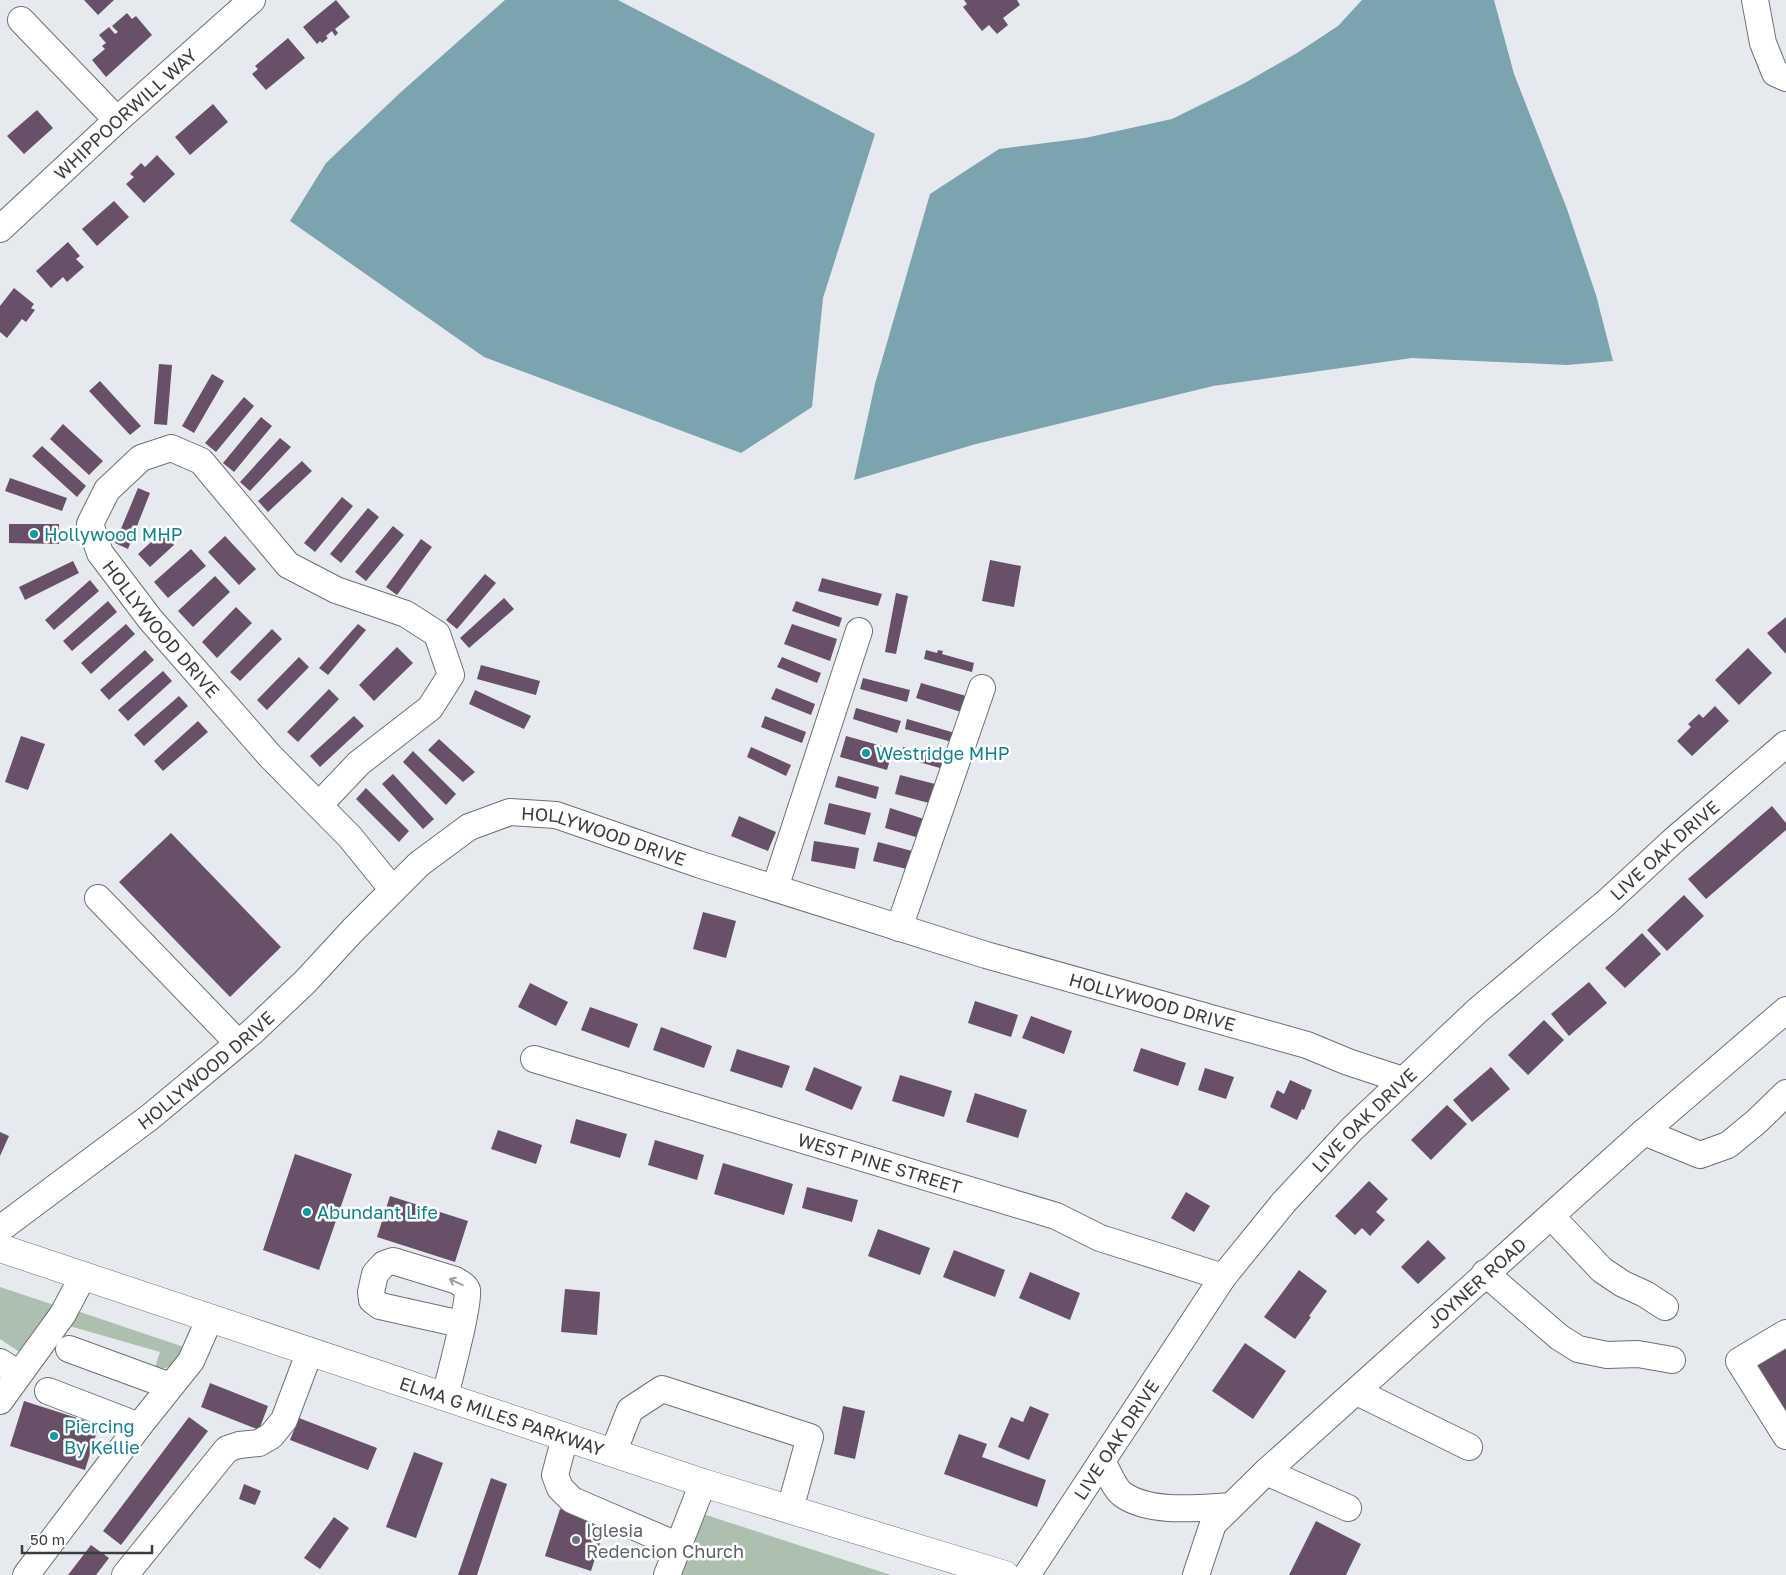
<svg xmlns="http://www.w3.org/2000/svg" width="1786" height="1575" viewBox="0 0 1786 1575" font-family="'Golos Text',sans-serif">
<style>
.green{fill:#adc0af}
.water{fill:#7ba4af}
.building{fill:#675068}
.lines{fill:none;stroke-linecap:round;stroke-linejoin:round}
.minor-casing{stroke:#6d7073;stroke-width:28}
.major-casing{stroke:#6d7073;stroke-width:29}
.minor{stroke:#fff;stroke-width:26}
.major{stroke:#fff;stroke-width:28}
.oneway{stroke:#9d9e9e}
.culture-dot{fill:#0f9aa8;stroke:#fff;stroke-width:2}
.worship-dot{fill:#6b7280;stroke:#fff;stroke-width:2}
.labels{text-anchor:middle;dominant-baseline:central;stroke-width:5;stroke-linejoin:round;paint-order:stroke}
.street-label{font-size:18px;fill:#3b3c3e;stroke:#fff}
.culture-label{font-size:18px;fill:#0d838f;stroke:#fff;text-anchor:start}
.worship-label{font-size:18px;fill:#5b616d;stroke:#fff;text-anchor:start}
</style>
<rect width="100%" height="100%" fill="#e6eaee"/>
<path class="green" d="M0,1287L57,1306L27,1357L0,1339Z
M77,1311L184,1347C179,1360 170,1373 155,1367L160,1352L66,1325Z
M700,1513L891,1575H682L674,1572Z"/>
<path class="water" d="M505,0H618L875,134L823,298L812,407L741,453L484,357L290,221L326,163L401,92Z
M1362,0H1494L1514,74L1567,209L1596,295L1613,361L1567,365L1412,358L1213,386L976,444L854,480L875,384L930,194L999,149L1085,138L1172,119L1243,84L1297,53L1338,26Z"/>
<path class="building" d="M84,0H114L98,15Z
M336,0L350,17L335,29L338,33L335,36L332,31L326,36L328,38L322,43L320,41L317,44L303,27Z
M964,0H1017L1020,5L1003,18L1008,25L997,34L989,25L982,31L963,7L967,4Z
M127,13L132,19L136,16L152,35L106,77L92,60L105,49L102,46L106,43L99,35L109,27L115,34L118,32L112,26Z
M288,38L305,58L266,90L252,74L258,69L255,66Z
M213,104L228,122L190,155L175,137Z
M37,110L53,128L24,154L7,136Z
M157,155L175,174L144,203L126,184L134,177L130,174L141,163L145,167Z
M114,201L129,217L97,246L82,229Z
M68,242L80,256L76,259L84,267L67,282L63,277L51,288L36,271Z
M14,288L34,304L31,308L35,310L26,322L22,319L7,338L0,332V306Z
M159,364L172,365L167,425L154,424Z
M212,374L224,381L194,433L182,426Z
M100,381L141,426L130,435L89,391Z
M244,397L254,406L216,452L205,443Z
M261,417L272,426L234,472L223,463Z
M63,424L103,461L89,475L50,439Z
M280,438L291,447L250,491L240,482Z
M42,446L86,486L77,497L32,456Z
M302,461L312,471L268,512L258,501Z
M10,478L67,498L62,511L5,491Z
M138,488L150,493L128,549L115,543Z
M342,497L353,506L315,552L304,543Z
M368,508L379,517L341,563L330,554Z
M9,524H59V544L9,543Z
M393,526L404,535L366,581L355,572Z
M162,532L174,545L150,567L138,554Z
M225,536L256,569L239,585L208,552Z
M421,539L432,547L397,595L386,587Z
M191,549L206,566L168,598L154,582Z
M990,560L1021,566L1014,607L982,601Z
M73,561L79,573L25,600L19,587Z
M485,574L496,583L457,629L446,620Z
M215,576L230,592L193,627L178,611Z
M822,578L882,594L878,606L818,591Z
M90,580L99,591L54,630L45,620Z
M896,593L908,596L896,654L885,652Z
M504,598L514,609L469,648L460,638Z
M108,601L117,612L72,651L63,641Z
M796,601L842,618L839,627L792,611Z
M236,607L252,623L217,658L202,642Z
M1786,617V654L1767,633Z
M126,624L135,634L91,674L81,663Z
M358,624L366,630L328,675L319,668Z
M792,624L837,639L830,661L784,644Z
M272,629L282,639L240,681L230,672Z
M397,647L413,663L374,701L359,685Z
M1748,648L1772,673L1739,705L1715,680Z
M145,650L154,660L109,700L100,690Z
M926,650L937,653L938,650L943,651L942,654L974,663L972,672L924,659Z
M299,657L309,667L267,710L257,700Z
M782,657L821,673L817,683L777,667Z
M481,665L540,681L536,695L477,679Z
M163,671L172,681L128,721L118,710Z
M863,678L910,690L907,702L860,689Z
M921,683L966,696L961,712L916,698Z
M776,688L815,704L811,715L771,699Z
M329,689L339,699L298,742L287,732Z
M475,690L531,716L524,729L469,704Z
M179,696L188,706L144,746L134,735Z
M1715,706L1729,721L1692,756L1677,741L1691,727L1688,724L1699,714L1703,718Z
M856,708L901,721L897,733L853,719Z
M354,716L364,726L320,767L310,756Z
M765,716L806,732L802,743L761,727Z
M907,719L955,733L952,742L905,729Z
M198,721L208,732L163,771L154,761Z
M21,736L45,744L28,790L5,782Z
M846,736L893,749L887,770L840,757Z
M439,739L475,772L463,782L428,750Z
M751,747L791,765L786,776L747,757Z
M903,747L950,761L947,770L901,757Z
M413,751L456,794L446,805L403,762Z
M393,774L434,819L423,829L382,784Z
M900,775L935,784L929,803L895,794Z
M838,776L879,787L876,799L835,787Z
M366,788L409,831L399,842L356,799Z
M829,803L871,813L865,835L824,824Z
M1772,806L1786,823V830L1706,899L1688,879Z
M890,808L924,819L919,838L885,828Z
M739,816L776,832L768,851L731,836Z
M171,833L281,947L230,997L119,882Z
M814,841L859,848L855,869L811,861Z
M878,842L916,852L911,870L873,861Z
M1684,895L1704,916L1667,951L1647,930Z
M703,912L736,921L726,958L693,949Z
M1642,933L1661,954L1625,988L1605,968Z
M1589,982L1607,1003L1569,1036L1551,1014Z
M530,983L568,1002L556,1026L518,1007Z
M975,1001L1018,1015L1011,1037L968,1023Z
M590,1007L638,1024L629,1048L581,1030Z
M1031,1016L1072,1031L1064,1054L1022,1038Z
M1544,1020L1564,1040L1528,1075L1508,1055Z
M661,1027L712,1046L704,1068L653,1050Z
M1141,1048L1186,1063L1178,1086L1133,1071Z
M737,1049L790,1066L782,1088L730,1071Z
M814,1067L862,1087L852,1110L805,1090Z
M1491,1067L1510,1089L1472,1122L1453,1100Z
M1205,1068L1234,1077L1226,1099L1198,1090Z
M900,1075L952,1091L944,1117L892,1101Z
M1290,1080L1312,1090L1304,1110L1302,1109L1297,1120L1270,1107L1277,1090L1284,1094Z
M975,1093L1027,1110L1018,1138L966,1122Z
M1447,1105L1467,1124L1431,1160L1411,1140Z
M576,1119L627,1134L620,1158L570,1143Z
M498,1130L542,1145L536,1164L491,1149Z
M0,1132L9,1136L0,1156Z
M655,1140L704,1155L697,1180L648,1165Z
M295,1154L352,1174L319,1270L263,1250Z
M723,1163L793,1184L784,1215L714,1194Z
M1369,1181L1388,1199L1376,1212L1385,1220L1370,1236L1362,1228L1355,1235L1335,1216Z
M807,1187L858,1200L852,1222L802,1208Z
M1186,1192L1210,1206L1194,1232L1171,1218Z
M390,1196L468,1221L455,1262L377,1237Z
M878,1229L930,1248L920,1275L868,1256Z
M1428,1240L1446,1258L1418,1284L1401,1267Z
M954,1250L1005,1270L995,1297L943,1277Z
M1299,1270L1327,1291L1309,1316L1311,1317L1295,1339L1264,1317Z
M1030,1272L1080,1293L1070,1320L1019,1298Z
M565,1289L600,1292L597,1335L561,1332Z
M1245,1343L1286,1371L1253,1419L1212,1391Z
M1786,1349V1422L1753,1368Z
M210,1383L268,1406L259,1430L201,1407Z
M24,1401L99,1425L85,1470L10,1446Z
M843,1406L865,1411L855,1459L834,1454Z
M1030,1406L1049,1414L1029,1460L998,1447L1011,1417L1023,1422Z
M189,1417L208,1431L121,1545L103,1531Z
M299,1418L377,1448L368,1470L290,1440Z
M959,1434L987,1444L982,1457L1046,1480L1037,1507L944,1474Z
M414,1452L443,1463L416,1538L386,1527Z
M491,1478L507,1484L477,1575H458Z
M244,1484L261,1491L255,1505L239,1499Z
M560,1509L606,1524L591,1571L545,1556Z
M334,1517L349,1528L320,1569L304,1558Z
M1316,1521L1361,1544L1346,1575H1289Z
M91,1545L109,1558L96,1575H68Z"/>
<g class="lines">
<defs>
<g id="minor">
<path d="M1755,0L1763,43L1775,73L1786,78"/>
<path d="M21,20L117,120"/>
<path id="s1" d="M0,229L117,120L252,0"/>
<path id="s2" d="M319,805L359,763L430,708L451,675L437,634L406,614L336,590L288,565L201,461L171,448L141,458L107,490L90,524L100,553L150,619L270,756L350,837L393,890"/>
<path d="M775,888L859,631"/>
<path d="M98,898L238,1043"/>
<path d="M899,928L982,688"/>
<path id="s3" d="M534,1059L1056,1216L1100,1238L1223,1277"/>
<path d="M1644,1132L1700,1155L1728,1145L1756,1122L1786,1093"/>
<path d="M1551,1216L1602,1270L1623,1284L1645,1294L1665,1307"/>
<path id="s4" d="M0,1229L150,1117L252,1032L305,982L353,930L419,864L469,827L510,812L556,815L698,864L986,955L1307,1045L1348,1062L1403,1080"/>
<path d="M1485,1273L1559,1337L1578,1349L1607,1355L1638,1354L1672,1360"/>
<path d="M1786,1333L1739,1361L1786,1436"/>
<path d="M69,1349L170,1386"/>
<path d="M0,1362L19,1374"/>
<path d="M48,1391L139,1426L191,1361L210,1318"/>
<path d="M1357,1392L1469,1447"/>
<path d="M445,1396C449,1380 470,1301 467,1290C465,1285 460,1283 455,1280L393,1261L384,1264L375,1274L371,1292L372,1300L380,1306L461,1324"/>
<path d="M0,1401L63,1314L83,1276"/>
<path d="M565,1437L555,1475L560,1488L572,1500L679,1546"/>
<path d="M613,1453L630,1410L662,1389L810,1437L790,1509"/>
<path d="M1102,1461C1107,1470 1115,1489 1122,1494C1149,1514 1199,1508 1231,1506"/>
<path d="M1266,1472L1348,1508"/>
<path d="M26,1575L139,1426"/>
<path d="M125,1575L227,1449L239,1445L259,1443L271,1436L284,1420L310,1351"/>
<path d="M667,1575L703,1483"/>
<path id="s5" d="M1027,1575L1223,1277L1284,1202L1352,1129L1477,1011L1608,901L1674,840L1786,744"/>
<path id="s6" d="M1196,1575L1213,1524L1266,1472L1644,1132L1786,1010"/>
</g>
<g id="major">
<path id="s7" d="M0,1248L703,1483L1005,1575"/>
</g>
</defs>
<use href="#minor" class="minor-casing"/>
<use href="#major" class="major-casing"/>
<use href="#minor" class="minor"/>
<use href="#major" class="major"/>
</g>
<defs><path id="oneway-shaft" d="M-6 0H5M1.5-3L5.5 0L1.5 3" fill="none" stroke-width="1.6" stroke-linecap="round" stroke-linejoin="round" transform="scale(1.25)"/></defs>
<use class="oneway" href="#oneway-shaft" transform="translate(456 1282) rotate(-155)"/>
<g class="culture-dot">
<circle cx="34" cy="534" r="5"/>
<circle cx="866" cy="753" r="5"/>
<circle cx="307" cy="1212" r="5"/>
<circle cx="54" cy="1436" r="5"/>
</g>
<circle class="worship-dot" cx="576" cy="1540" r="5"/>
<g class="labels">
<g class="street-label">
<text stroke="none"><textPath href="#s1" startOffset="170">WHIPPOORWILL WAY</textPath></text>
<text stroke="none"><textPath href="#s2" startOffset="808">HOLLYWOOD DRIVE</textPath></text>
<text stroke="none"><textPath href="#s4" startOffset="760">HOLLYWOOD DRIVE</textPath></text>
<text stroke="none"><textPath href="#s5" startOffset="972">LIVE OAK DRIVE</textPath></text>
<text stroke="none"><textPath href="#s4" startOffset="1334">HOLLYWOOD DRIVE</textPath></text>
<text stroke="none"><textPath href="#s4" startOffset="260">HOLLYWOOD DRIVE</textPath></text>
<text stroke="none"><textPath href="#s5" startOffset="568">LIVE OAK DRIVE</textPath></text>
<text stroke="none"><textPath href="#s3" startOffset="361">WEST PINE STREET</textPath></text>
<text stroke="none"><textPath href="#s6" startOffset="411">JOYNER ROAD</textPath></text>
<text stroke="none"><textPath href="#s7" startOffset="529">ELMA G MILES PARKWAY</textPath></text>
<text stroke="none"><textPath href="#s5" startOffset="162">LIVE OAK DRIVE</textPath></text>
</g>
<g class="culture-label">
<text x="44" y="534">Hollywood MHP</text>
<text x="876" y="753">Westridge MHP</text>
<text x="317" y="1212">Abundant Life</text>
<text x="64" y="1426">Piercing<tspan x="64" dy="21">By Kellie</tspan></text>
</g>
<g class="worship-label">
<text x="586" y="1530">Iglesia<tspan x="586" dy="21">Redencion Church</tspan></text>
</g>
</g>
<path d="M22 1545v8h130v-8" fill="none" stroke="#3b3c3e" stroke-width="2.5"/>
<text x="30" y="1545" font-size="15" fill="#3b3c3e" stroke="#ffffff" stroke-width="4" paint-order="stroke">50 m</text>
</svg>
